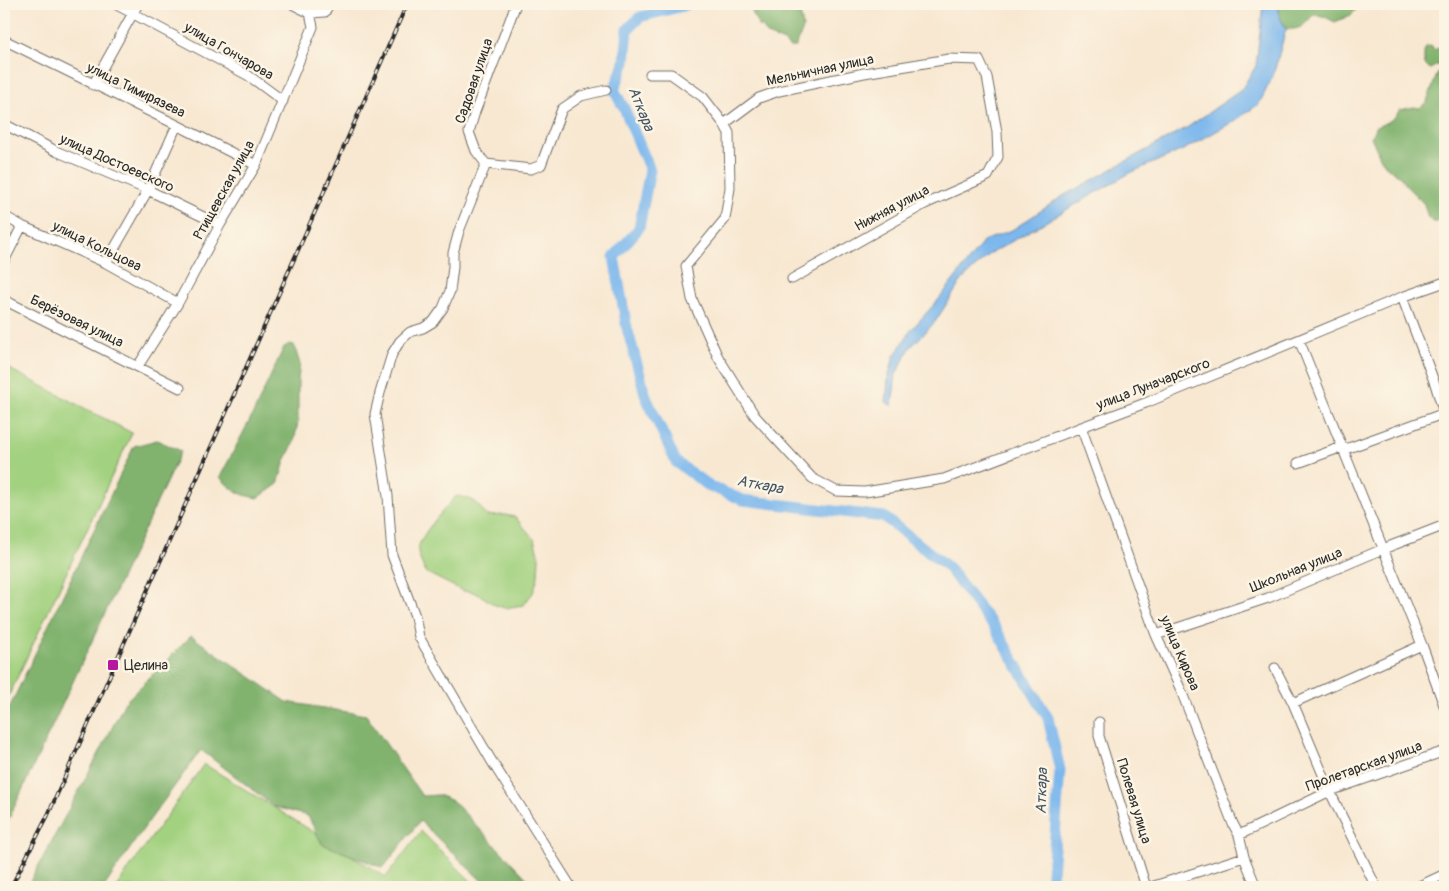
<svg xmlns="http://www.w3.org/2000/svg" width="1449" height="891" viewBox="0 0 1449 891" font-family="Pangolin,sans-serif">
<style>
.green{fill:#a2d17f;stroke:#667e55}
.forest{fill:#81b36e;stroke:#566f4c}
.water{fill:#7bb7ed;stroke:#53718c}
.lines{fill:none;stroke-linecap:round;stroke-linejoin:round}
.river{stroke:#7bb7ed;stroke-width:11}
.minor-casing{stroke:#736d65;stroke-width:11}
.minor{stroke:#fff;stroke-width:9}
.rail-casing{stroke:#2b2b2b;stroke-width:4}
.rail{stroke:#fcf5e5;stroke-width:2;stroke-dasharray:5.5;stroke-linecap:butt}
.poi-dot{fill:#b5179e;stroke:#fcf5e5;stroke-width:2}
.labels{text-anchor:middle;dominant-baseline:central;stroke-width:5;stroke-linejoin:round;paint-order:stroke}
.street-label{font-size:14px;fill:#2b2b2b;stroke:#fcf5e5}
.poi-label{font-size:14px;fill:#2b2b2b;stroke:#fcf5e5;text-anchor:start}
.water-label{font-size:15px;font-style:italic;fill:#435565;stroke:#fcf5e5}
</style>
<rect width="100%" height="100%" fill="#fcf5e5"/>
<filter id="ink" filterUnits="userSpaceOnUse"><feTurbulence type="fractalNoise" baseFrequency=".02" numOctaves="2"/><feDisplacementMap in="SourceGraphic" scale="10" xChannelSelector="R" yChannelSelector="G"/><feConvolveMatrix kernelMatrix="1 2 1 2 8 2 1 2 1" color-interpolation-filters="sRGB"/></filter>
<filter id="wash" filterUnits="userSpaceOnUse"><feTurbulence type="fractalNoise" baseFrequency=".0096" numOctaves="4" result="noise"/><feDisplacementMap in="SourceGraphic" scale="20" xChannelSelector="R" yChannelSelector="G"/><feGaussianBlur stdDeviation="1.12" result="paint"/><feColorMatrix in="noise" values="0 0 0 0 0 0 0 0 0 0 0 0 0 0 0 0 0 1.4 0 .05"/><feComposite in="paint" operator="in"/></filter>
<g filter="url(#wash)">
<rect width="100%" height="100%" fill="#f8e8d2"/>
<path class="green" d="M4,366L132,433L4,706Z
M456,496C473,498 477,503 487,516L505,515L515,517L534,539L539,557L538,576L533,593L523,605L505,608L495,605L483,597L473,592L463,591L425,572C423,566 419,558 418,552C417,537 446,508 456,496Z
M204,764L386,877L421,831L477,887H116Z"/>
<path class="forest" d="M753,4H797C799,12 805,25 802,32C800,38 796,40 796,47H789L784,42L767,35L763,27L759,26L752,12Z
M1278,4H1361L1351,15L1335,22L1323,16L1313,15C1303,26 1301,30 1286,29L1280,18Z
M1444,45H1445V57L1439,64L1430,69L1424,63V52L1426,47L1431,46L1434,50Z
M1445,69V229L1443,228L1439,220L1436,222H1432L1428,218L1424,204L1405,185L1400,176L1388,168L1381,159L1371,137L1375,128L1393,119L1400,110L1414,107L1420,108L1427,101L1438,72Z
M290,344L294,345L300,364L298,380V422L294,442L285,461L278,484L258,498C241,496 231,490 220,477L253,414L284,347Z
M157,440L181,451L4,829V719L134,446Z
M191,636L287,702L366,715L422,796L438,795L453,801L535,887H488L420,821L383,868L322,844L308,816L275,807L201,750L146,825L104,887H27L103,746L125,702Z"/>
<path class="water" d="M1263,4H1278L1280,18L1286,29L1273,76L1259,104L1236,120L1185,149L1130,173L990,254L962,280L935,322L910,348L896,374L892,406L886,402L888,379L894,356L911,330L939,299L984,241L1012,230L1063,196L1188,127L1241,90L1256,66Z"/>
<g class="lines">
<path class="river" d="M688,4L683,6L640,17L628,29L625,62L614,90L624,108L650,170L639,228L614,257L627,328L646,397L676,462L709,486L743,500L884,517L947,566L995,628L1048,718L1060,770L1051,887"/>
</g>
</g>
<g filter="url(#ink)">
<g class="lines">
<defs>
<path id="minor" d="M115,4L249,76L283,101
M292,4L310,13
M4,40L177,125L256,165
M650,74H671L703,97L724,124L729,133L730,188L725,219L686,266L692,299L718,357L755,416L812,478L836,491L865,492L944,479L1148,402L1402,297L1445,282
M93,85L138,4
M4,124L58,152L148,190L220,225
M724,124L759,98L779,91L864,73L949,59L979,60L987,77L997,132L998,157L988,176L925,204L792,279
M486,164L459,231L453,253V267L450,291L443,308L433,322L423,328L410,332L400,341L392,354L380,393L375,414L388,496L392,555L415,616L419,637L491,760L571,887
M486,164L476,151L469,132L475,112L516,4
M486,164L531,169L541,165L562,109L581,96L606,90
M4,216L22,226L106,263L178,303
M4,261L22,226
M106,263L148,190L177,125
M1402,297L1435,384L1444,413
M4,300L180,388
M1299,340L1422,645L1445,708
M138,366L178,303L220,225L256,165L313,27L310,13L325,12L329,4
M1081,427L1156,635L1180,688L1233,824L1239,835L1244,857L1256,887
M1343,450L1445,413
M1298,463L1342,447
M1156,635L1268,598L1383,549L1445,525
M1275,668L1293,703L1332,796L1376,887
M1293,703L1422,645
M1099,722V736L1146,887
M1239,835L1330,791L1445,751
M1151,887L1244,857
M1417,887L1445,874"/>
</defs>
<use href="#minor" class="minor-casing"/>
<use href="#minor" class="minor"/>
<defs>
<path id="rail" d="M11,887L48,815L407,4"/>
</defs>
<use href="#rail" class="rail-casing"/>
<use href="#rail" class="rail"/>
</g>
</g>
<rect class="poi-dot" x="107" y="659" width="12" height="12" rx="2.5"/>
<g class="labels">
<g class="street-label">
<text transform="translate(229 51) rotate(30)">улица Гончарова</text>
<text transform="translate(820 70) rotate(-12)">Мельничная улица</text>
<text transform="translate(474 81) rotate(-71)">Садовая улица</text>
<text transform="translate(136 90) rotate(26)">улица Тимирязева</text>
<text transform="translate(117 163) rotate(24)">улица Достоевского</text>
<text transform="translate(224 190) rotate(-61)">Ртищевская улица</text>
<text transform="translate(892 208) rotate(-28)">Нижняя улица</text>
<text transform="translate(97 246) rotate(26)">улица Кольцова</text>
<text transform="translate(77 321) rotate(26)">Берёзовая улица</text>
<text transform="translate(1153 384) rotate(-21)">улица Луначарского</text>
<text transform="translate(1296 570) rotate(-22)">Школьная улица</text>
<text transform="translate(1180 653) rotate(67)">улица Кирова</text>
<text transform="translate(1364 766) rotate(-20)">Пролетарская улица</text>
<text transform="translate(1134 801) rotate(73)">Полевая улица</text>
</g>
<g class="poi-label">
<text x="124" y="665">Целина</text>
</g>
<g class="water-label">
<text transform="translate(641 109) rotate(68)">Аткара</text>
<text transform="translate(760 485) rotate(11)">Аткара</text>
<text transform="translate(1042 791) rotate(-88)">Аткара</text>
</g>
</g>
<rect width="1449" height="891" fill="none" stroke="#fcf5e5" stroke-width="20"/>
</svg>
